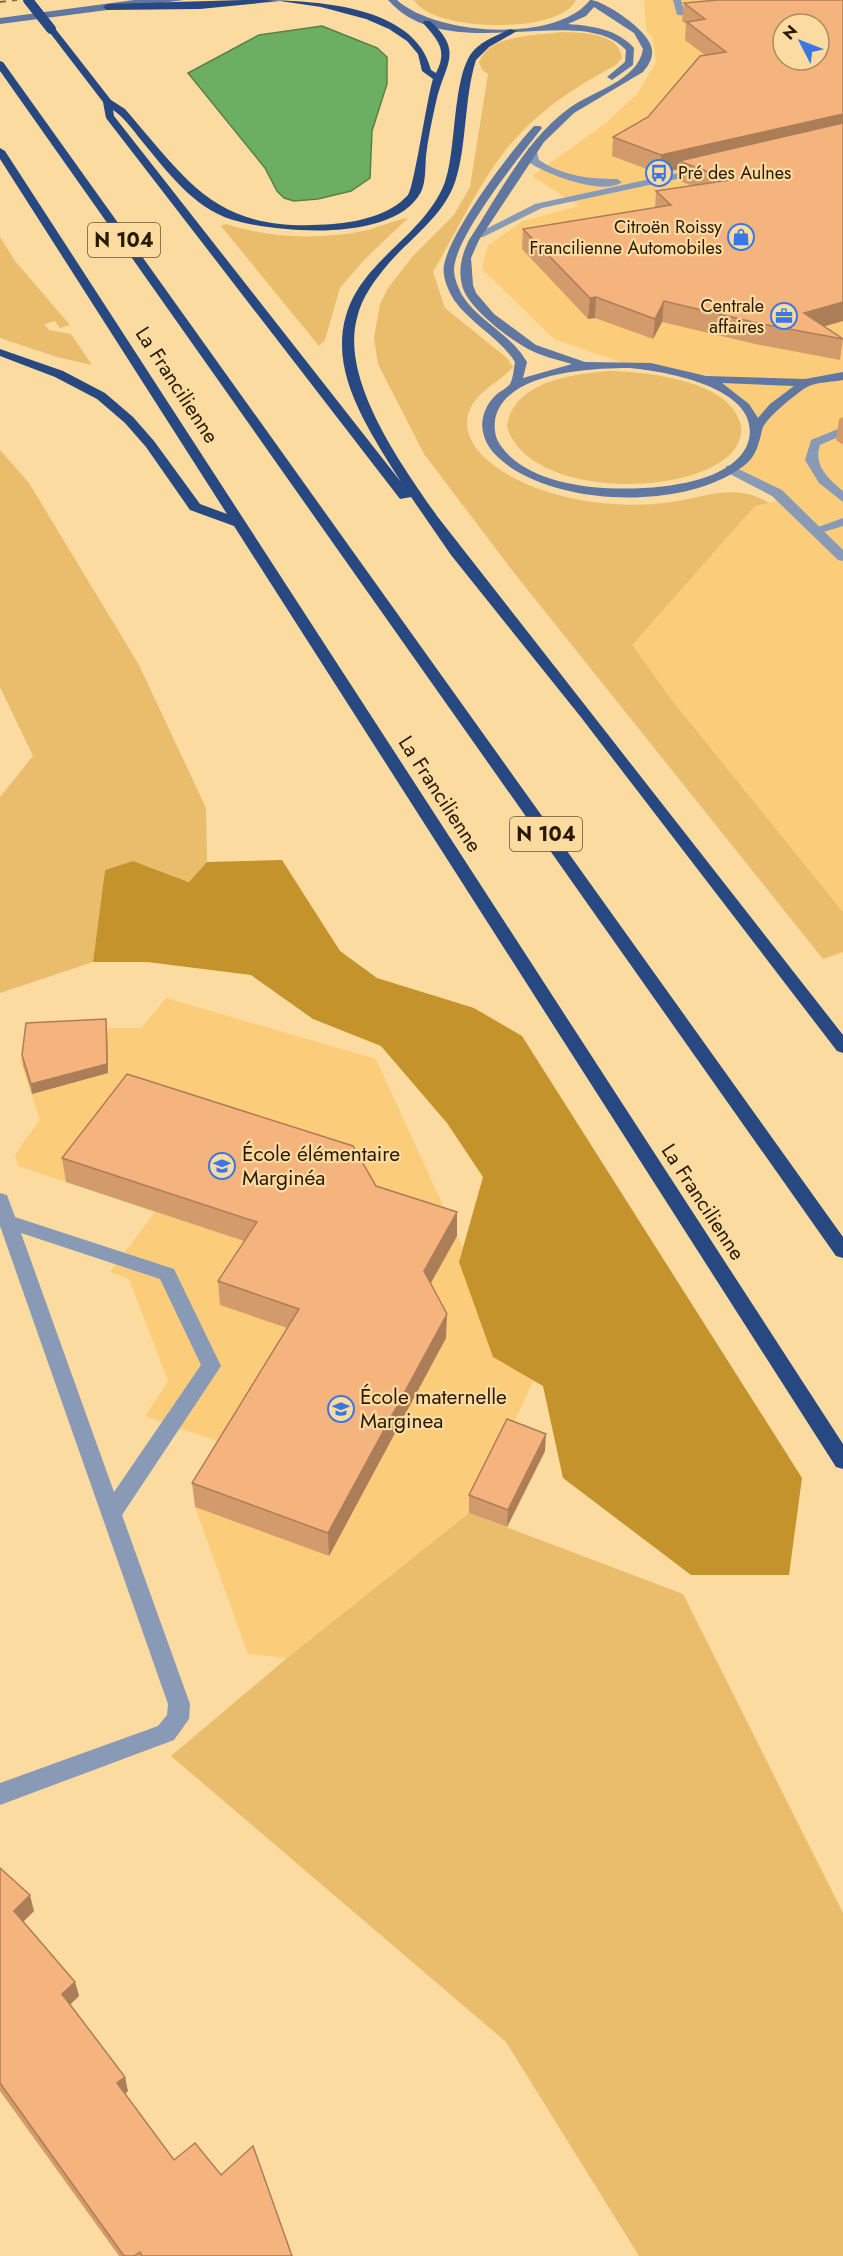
<svg xmlns="http://www.w3.org/2000/svg" width="843" height="2256" viewBox="0 0 843 2256" font-family="Jost,sans-serif">
<style>
.built{fill:#fbcd7a;fill-rule:evenodd}
.green{fill:#e9bd6c}
.forest{fill:#c5932b}
.water{fill:#6caf62;stroke:#588245;stroke-width:1.5}
.lines{fill:none;stroke-linecap:round;stroke-linejoin:round}
.lane{fill:#899ab6;fill-rule:evenodd}
.street{fill:#899ab6;fill-rule:evenodd}
.secondary{fill:#5f77a1;fill-rule:evenodd}
.highway{fill:#284882;fill-rule:evenodd}
.rail{stroke:#826b44;stroke-width:2;stroke-dasharray:6 6;stroke-linecap:butt}
.highway-bridge{stroke:#284882;stroke-width:10}
.wall{fill:#d39b6c}
.shaded-wall{fill:#ac7e58}
.building{fill:#f5b47d;stroke:#ac7e58;stroke-width:1.5;fill-rule:evenodd}
.labels{text-anchor:middle;dominant-baseline:central;stroke-width:4.5;stroke-linejoin:round;paint-order:stroke}
.far-poi-label{font-size:18px;fill:#281900;stroke:#fcdba0;text-anchor:end}
.shield{fill:#fcdba0;stroke:#685330;stroke-width:1.5}
.shield-label{font-size:20px;font-weight:bold;fill:#281900}
.street-label{font-size:21px;fill:#281900;stroke:#fcdba0}
.poi-label{font-size:21px;fill:#281900;stroke:#fcdba0;text-anchor:start}
</style>
<rect width="100%" height="100%" fill="#fcdba0"/>
<path class="built" d="M644,0H843V912L671,699L631,645L755,506L784,499L730,469L755,441L749,412L715,385L628,365L554,339L482,269L488,245L523,221L579,206L532,176L606,123L637,94L656,62L653,39L646,30ZM783,24H819V60H783Z
M166,998L376,1059L457,1236L535,1377L507,1437L545,1451L507,1527L469,1513L287,1658L248,1654L195,1507L231,1446L145,1416L168,1381L129,1279L110,1272L155,1212L18,1166L15,1154L40,1120L20,1059L25,1055L107,1028H141Z"/>
<path class="green" d="M414,0H576C560,35 432,32 414,0Z
M561,32C582,33 619,32 622,58L616,65C579,85 545,106 516,138C484,172 457,231 433,272L445,308L507,358L513,367C499,383 476,391 469,412C463,427 471,443 481,454C524,498 613,511 671,502C706,497 736,482 769,503L755,506L632,645L671,699L843,912V952L823,959L515,574L424,454L378,364L374,338L380,304L388,288L413,256L454,215L470,187L488,74L482,70L479,62C490,34 535,36 561,32Z
M408,218L365,259L340,288L325,340L319,346L221,226L226,224C269,238 319,240 363,231C378,228 393,220 408,218Z
M0,237L15,261L70,325L60,328L55,321L44,324L49,330L71,334L92,365L57,357L0,338Z
M610,371C647,372 732,380 741,426C743,438 736,450 726,458C679,497 528,496 507,427C513,381 573,374 610,371Z
M0,450L29,483L139,665L206,808L207,862L190,882L133,861L105,870L93,962L0,993V797L33,756L0,687Z
M469,1513L683,1594L843,1913V2256H639L506,2042L171,1756L287,1658Z"/>
<path class="forest" d="M282,860L340,951L377,978L474,1008L522,1036L802,1478L789,1575H691L563,1478L543,1386L493,1357L459,1262L483,1177L447,1123L381,1046L313,1019L251,975L147,962H93L105,870L133,861L189,882L207,862Z"/>
<path class="water" d="M322,26L377,48L387,57V84L372,131L370,178L351,191L318,199L294,201L284,198L277,191L265,168L188,73L259,35Z"/>
<g class="lines">
<path class="lane" d="M673,0H681L684,10L711,14L707,17L677,15Z
M843,427V435L820,445C813,466 829,479 843,491V502L819,483L805,460L811,440Z
M843,518V526L817,534L810,530Z
M0,1193L7,1195L15,1217L174,1269L221,1366L122,1515L190,1704L189,1719L174,1740L0,1805V1783L158,1726L167,1715L168,1704L0,1226ZM21,1233L160,1279L201,1365L114,1492Z"/>
<path class="street" d="M528,148H536L539,160C563,176 589,179 617,179L622,182C604,196 548,175 530,163Z
M701,168L706,171L705,173L542,208L483,237L474,235L535,204Z
M730,465L782,490L843,550V561L838,560L772,496L726,472V466Z"/>
<path class="secondary" d="M134,0H184L0,24V18Z
M388,0H397C435,35 556,44 590,0C603,0 651,31 652,50C653,59 648,66 643,72L574,113L544,142L479,240L471,258L473,285L476,293L494,314L536,345L585,362L651,363L706,376L805,379L843,372V380C832,382 817,382 807,387C797,393 764,419 762,430C757,452 754,461 733,473C675,508 566,505 510,467C498,458 486,448 483,432C480,419 486,404 496,395C499,392 507,388 510,384C513,379 514,368 515,362C499,337 471,324 454,300C448,290 442,277 444,265C451,230 509,153 534,126H540L542,128C520,156 456,235 454,269C454,278 458,287 462,295C477,319 504,331 521,353L527,362L523,378L572,364C558,360 541,356 528,349C509,339 466,306 462,285C458,269 462,254 469,240C498,196 525,141 568,109C592,91 638,81 643,49L634,33L594,7L586,16L568,24C593,26 617,29 634,48L633,65L612,80L607,77L625,62L626,50C581,0 449,69 388,0ZM629,368C664,371 760,387 749,439C744,463 714,476 693,481C642,494 535,495 501,446C495,438 494,429 495,420C503,372 591,368 629,368ZM722,383L794,386L770,404L758,418L749,404Z"/>
<path class="highway" d="M243,0C300,0 414,0 431,70L436,73C448,50 438,40 423,23L424,21H430C465,52 444,65 436,102C432,120 428,138 426,156C425,168 426,181 421,192C394,243 278,233 233,220C193,208 166,170 141,140C133,130 124,117 113,110L114,116L401,482C377,443 342,393 342,345C342,265 421,245 445,182C457,149 452,74 474,50C484,40 498,35 510,29L517,31L489,47L476,60C464,97 467,147 455,182C444,215 411,238 389,263C375,280 362,296 357,318C340,381 403,467 437,516L843,1035V1053L837,1051L580,716L451,555L411,497L400,499L106,118L103,102L47,29L54,27L111,100L125,109C193,188 218,233 333,224C358,222 390,215 408,195C414,188 427,98 433,79L422,71L418,54L407,41L389,29L366,19L321,7L280,1L200,9L107,10L103,7L107,4Z
M0,61L3,62L843,1237V1258L836,1256L0,71Z
M0,148L5,151L843,1444V1469L836,1467L234,526L190,510L146,447L125,423L97,399L55,377L0,356V349L63,371L105,393L133,417L154,441L200,504L227,514L0,159Z"/>
<path class="rail" d="M0,2L17,0"/>
<path class="highway-bridge" d="M28,0L51,29"/>
</g>
<path class="wall" d="M718,0L824,327L843,339L840,360L755,344L662,322L653,339L595,318L588,319L522,249L523,229L655,208L656,191L692,186L678,180L679,169L660,174L612,156L613,137L648,117L705,55L685,40L686,24L682,21L684,3Z
M843,417V445L836,440L839,419Z
M106,1019L107,1028L108,1073L32,1094L23,1065L22,1055Z
M62,1158L376,1186L457,1212V1236L431,1283L446,1338L329,1556L195,1507L192,1483L287,1328L220,1305L218,1281L244,1241L66,1182Z
M545,1451L507,1527L469,1513V1495Z
M0,1868L34,1911L23,1921L75,1982L79,1996L70,2005L128,2091L125,2094L174,2160L221,2175L292,2256H119L0,2091Z"/>
<path class="shaded-wall" d="M843,114V129L679,161V169L660,174L661,155Z
M596,297L595,318L588,319L590,298Z
M664,301L662,322L653,339L655,319Z
M843,302V321L805,332L804,313Z
M106,1019L107,1028L108,1073L32,1094L31,1084Z
M457,1212V1236L424,1295V1271Z
M447,1314L446,1338L329,1556L328,1533Z
M546,1434L545,1451L507,1527L508,1510Z
M30,1895L34,1911L19,1926L14,1911Z
M75,1982L79,1996L66,2008L62,1994Z
M125,2077L128,2091L121,2097L117,2083Z"/>
<path class="building" d="M718,0H843V114L661,155L613,137L648,117L700,56L726,52L687,22L705,19L684,3ZM783,24H819V60H783Z
M843,123V302L804,313L843,339L757,323L664,301L655,319L596,297L590,298L523,229L671,205L656,191L730,180L679,161Z
M106,1019L107,1064L31,1084L22,1055L26,1023Z
M127,1074L353,1146L376,1186L457,1212L424,1271L447,1314L328,1533L192,1483L299,1309L218,1281L257,1222L62,1158Z
M507,1419L546,1434L508,1510L469,1495Z
M0,1868L30,1895L14,1911L75,1982L62,1994L125,2077L117,2083L174,2160L195,2143L221,2175L253,2146L292,2256H142L140,2252L134,2256H124L0,2083Z"/>
<defs>
<symbol id="bus-ring" viewBox="-11 -11 22 22"><circle r="9.5" fill="#fcdba0" stroke="#3a77e5" stroke-width="1.5"/><path d="M-5-6H5V4H4V6H2V4H-2V6H-4V4H-5ZM-3.5-4V0h7V-4ZM-3.5 1.2v1.5H-2V1.2ZM2 1.2v1.5H3.5V1.2Z" fill="#3a77e5"/></symbol>
<symbol id="shop-ring" viewBox="-11 -11 22 22"><circle r="9.5" fill="#fcdba0" stroke="#3a77e5" stroke-width="1.5"/><path d="M-5-2.5h2.3a2.7 3.5 0 0 1 5.4 0H5L5.5 6h-11ZM-1.5-2.5h3a1.5 2.3 0 0 0-3 0Z" fill="#3a77e5"/></symbol>
<symbol id="office-ring" viewBox="-11 -11 22 22"><circle r="9.5" fill="#fcdba0" stroke="#3a77e5" stroke-width="1.5"/><path d="M-6-3h4V-5.5h4V-3h4V5H-6ZM-1-4.5V-3h2v-1.5ZM-6 0V1H6V0Z" fill="#3a77e5"/></symbol>
<symbol id="school-ring" viewBox="-11 -11 22 22"><circle r="9.5" fill="#fcdba0" stroke="#3a77e5" stroke-width="1.5"/><path d="M0-5L7-2L0 1L-7-2ZM-4 1L0 2.5L4 1V4Q0 6-4 4Z" fill="#3a77e5"/></symbol>
</defs>
<g fill-rule="evenodd">
<use href="#bus-ring" x="644" y="158" width="30" height="30"/>
<use href="#shop-ring" x="726" y="222" width="30" height="30"/>
<use href="#office-ring" x="769" y="301" width="30" height="30"/>
<use href="#school-ring" x="207" y="1151" width="30" height="30"/>
<use href="#school-ring" x="326" y="1394" width="30" height="30"/>
</g>
<g class="labels">
<g class="far-poi-label">
<text x="678" y="173" text-anchor="start">Pré des Aulnes</text>
<text x="722" y="227">Citroën Roissy<tspan x="722" dy="21">Francilienne Automobiles</tspan></text>
<text x="764" y="306">Centrale<tspan x="764" dy="21">affaires</tspan></text>
</g>
<g class="shield">
<rect x="88" y="223" width="72" height="34" rx="4.5"/>
<rect x="510" y="817" width="72" height="34" rx="4.5"/>
</g>
<g class="shield-label">
<text x="124" y="240">N 104</text>
<text x="546" y="834">N 104</text>
</g>
<g class="street-label">
<text transform="translate(177 385) rotate(57)">La Francilienne</text>
<text transform="translate(440 794) rotate(57)">La Francilienne</text>
<text transform="translate(703 1202) rotate(57)">La Francilienne</text>
</g>
<g class="poi-label">
<text x="242" y="1154">École élémentaire<tspan x="242" dy="24">Marginéa</tspan></text>
<text x="360" y="1397">École maternelle<tspan x="360" dy="24">Marginea</tspan></text>
</g>
</g>
<g transform="translate(801 42) rotate(312)"><circle r="28" fill="#fcdba0" stroke="#a78d60" stroke-width="1.5"/>
<path d="M0-4.5L10 22L0 15L-10 22Z" fill="#3a77e5"/>
<text y="-9" font-size="16" font-weight="bold" text-anchor="middle" fill="#281900">N</text>
</g>
</svg>
